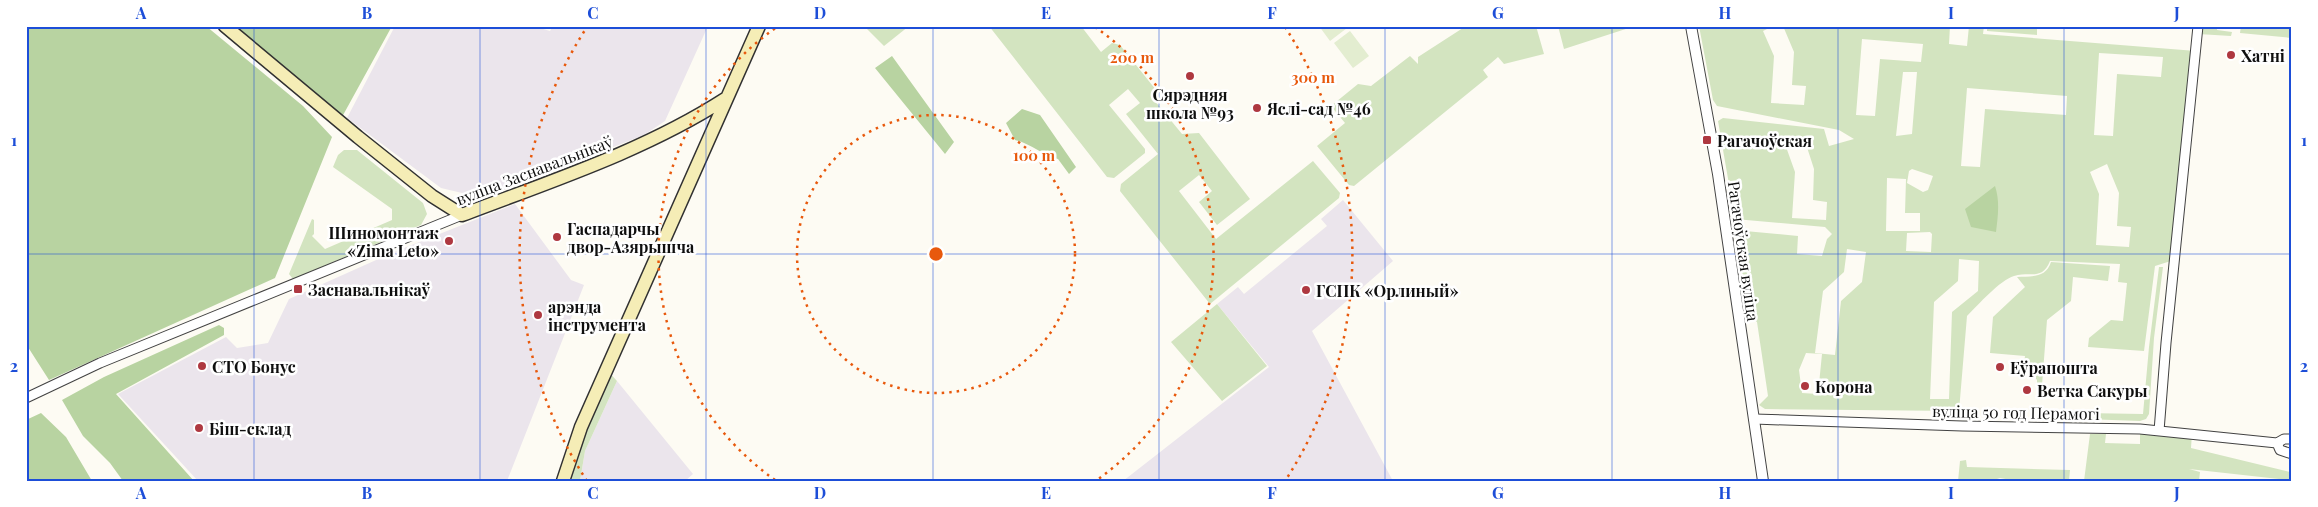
<svg xmlns="http://www.w3.org/2000/svg" width="2318" height="507" viewBox="0 0 2318 507" font-family="'Playfair Display',serif">
<style>
.industrial{fill:#ebe5ec}
.green{fill:#d3e4c0;fill-rule:evenodd}
.forest{fill:#b8d3a1}
.pitch{fill:#e3edd0}
.lines{fill:none;stroke-linecap:round;stroke-linejoin:round}
.minor-casing{stroke:#424242;stroke-width:11}
.tertiary-casing{stroke:#424242;stroke-width:12}
.secondary-casing{stroke:#313131;stroke-width:15}
.minor{stroke:#fff;stroke-width:9}
.tertiary{stroke:#fff;stroke-width:10}
.secondary{stroke:#f5edb6;stroke-width:12}
.grid{fill:none;stroke:#1d4ed8;stroke-width:1;stroke-opacity:0.55}
.ring{fill:none;stroke:#e8590c;stroke-width:2.5;stroke-dasharray:2.5 5}
.poi-dot{fill:#ae3840;stroke:#fff;stroke-width:2}
.labels{text-anchor:middle;dominant-baseline:central;stroke-width:5;stroke-linejoin:round;paint-order:stroke}
.poi-label{font-size:16px;font-weight:bold;fill:#0f0f0f;stroke:#fff;text-anchor:start}
.street-label{font-size:16px;fill:#0f0f0f;stroke:#fff}
.centre{fill:#e8590c;stroke:#fff;stroke-width:2.5}
.ring-label{font-size:15px;text-anchor:middle;font-weight:bold;fill:#e8590c;stroke:#fff;stroke-width:5;stroke-linejoin:round;paint-order:stroke}
.neatline{fill:none;stroke:#1d4ed8;stroke-width:2}
.grid-label{font-size:16px;text-anchor:middle;font-weight:bold;fill:#1d4ed8}
</style>
<rect width="100%" height="100%" fill="#fdfbf3"/>
<path class="industrial" d="M395,26H533L550,31L553,26H708L665,121L644,135L483,198L441,188L347,118Z
M1343,200L1393,261L1312,331L1393,481H1123L1269,367L1217,304L1238,287L1244,294L1327,226L1321,219Z
M515,204L571,280L584,285L507,481H198L118,394L226,337L237,348L268,343L289,299L394,252Z
M617,381L693,474L685,481H580L585,451Z"/>
<path class="green" d="M864,26H909L884,46Z
M989,26H1081L1101,52L1112,43L1120,45L1156,90L1155,101L1182,134L1199,133L1250,199L1217,225L1199,202L1212,191L1199,175L1179,191L1216,239L1313,161L1340,193L1339,198L1210,304L1120,191L1121,184L1158,154L1126,114L1140,103L1128,89L1109,105L1145,149V153L1114,178L1107,177Z
M1466,26H1536L1544,54L1504,64L1498,57L1483,70L1488,77L1354,186L1349,185L1317,146L1345,123L1331,106L1358,84L1371,86L1410,56L1418,64V57Z
M1558,26H1635L1564,49Z
M1699,26H1773L1763,31L1774,56L1771,103L1804,105L1806,86L1792,85L1794,52L1783,26H1950L1949,44L1967,46L1969,26H1984L1983,34L2196,51L2174,260L2155,266L2144,351L2088,347L2089,338L2111,320L2123,321L2127,283L2118,282L2120,264L2050,261C2042,281 2030,271 2014,276C2000,280 1978,305 1967,316L1959,411L1765,409L1759,405L1768,396L1757,322L1751,318L1735,236L1745,231L1798,236L1797,254L1822,256L1827,239L1832,234L1825,227L1735,219L1718,121L1723,118L1824,129L1829,146L1854,139L1839,130L1717,106L1713,100ZM1862,39L1923,44L1921,62L1880,59L1875,116L1856,115ZM2099,53L2163,57L2161,77L2117,74L2113,136L2094,135ZM1903,72H1917L1912,134L1896,136ZM1967,88L2067,96L2066,115L1985,109L1980,167L1961,166ZM1804,138L1814,169L1813,200L1827,202L1826,220L1792,218L1795,172L1785,144ZM2107,164L2119,193L2117,226L2131,227L2129,247L2096,245L2099,194L2090,172ZM1912,169L1933,176L1928,190L1923,192L1907,183L1909,171ZM1887,178L1906,179L1905,213H1920V231H1886ZM1930,232L1932,234L1931,252L1906,251L1907,233ZM1847,249L1866,252L1862,282L1841,301L1835,355L1815,353L1823,291L1844,272ZM1959,259L1979,261L1978,291L1952,312L1949,399H1930L1934,302L1958,281ZM1806,353L1822,354L1818,394L1802,393L1799,370Z
M1987,26H2037V35L1987,31Z
M2198,26H2217V30L2232,32L2231,36L2198,34Z
M2241,26H2292V38L2240,33Z
M344,150H357L423,203L427,214L421,225L293,279L289,274L312,219L314,220V234L312,236L325,249L392,220V209L333,167L338,155Z
M2051,262L2110,266L2108,281L2073,277L2071,301L2047,320L2042,385L2037,384V380L2024,364L2025,356L1990,353L1993,317L2025,287L2017,277C2032,276 2046,278 2051,262Z
M2159,267H2163L2154,338L2149,414L2146,419L2140,421L2084,419V413L2143,414L2149,347Z
M1217,304L1267,366L1222,401L1171,342Z
M607,370L617,381L585,451L580,481H563Z
M2140,429L2192,433L2191,448L2290,472L2289,480L2189,469L2200,472L2199,481H2084L2090,434H2106L2105,443L2140,444Z
M1966,460L1967,467L2070,470L2069,481H2017L2000,478L1991,481H1958L1960,461Z"/>
<path class="forest" d="M26,26H206L303,106L332,137L275,278L49,380L26,344Z
M236,26H392L342,117Z
M892,56L954,142L945,154L875,68Z
M1022,109L1040,115L1076,167L1069,174L1058,159C1042,155 1032,144 1015,140L1006,123Z
M1995,186C2000,201 1998,216 1996,232L1971,227L1965,209Z
M219,325L224,328V335L116,394L194,481H123L110,463L83,436L62,400L104,377Z
M41,413L66,437L92,481H26V420Z"/>
<path class="pitch" d="M1319,26H1346L1347,28L1330,41Z
M1350,31L1369,56L1353,68L1334,43Z"/>
<g class="lines">
<defs>
<path id="minor" d="M26,398L100,363L462,215
M1754,419L1962,426L2140,429L2277,443L2284,439H2292
M2159,431L2166,343L2198,26
M2277,443L2280,450L2292,454"/>
<path id="tertiary" d="M1691,26L1718,174L1763,481"/>
<path id="secondary" d="M225,26L358,137L432,196L462,215C551,181 644,151 725,99
M563,481L581,427L759,26"/>
</defs>
<use href="#minor" class="minor-casing"/>
<use href="#tertiary" class="tertiary-casing"/>
<use href="#secondary" class="secondary-casing"/>
<use href="#minor" class="minor"/>
<use href="#tertiary" class="tertiary"/>
<use href="#secondary" class="secondary"/>
</g>
<path class="grid" d="M254,26V481M480,26V481M706,26V481M933,26V481M1159,26V481M1385,26V481M1612,26V481M1838,26V481M2064,26V481M26,254H2292"/>
<g class="ring">
<circle cx="936" cy="254" r="139"/>
<path d="M775 480A277 277 0 0 1 777 27M1095 27A277 277 0 0 1 1097 480"/>
<path d="M587 481A416 416 0 0 1 587 27M1285 27A416 416 0 0 1 1285 481"/>
</g>
<g class="poi-dot">
<circle cx="2231" cy="55" r="5"/>
<circle cx="1190" cy="76" r="5"/>
<circle cx="1257" cy="108" r="5"/>
<rect x="1702" y="135" width="10" height="10" rx="2.5"/>
<circle cx="557" cy="237" r="5"/>
<circle cx="449" cy="241" r="5"/>
<rect x="293" y="284" width="10" height="10" rx="2.5"/>
<circle cx="1306" cy="290" r="5"/>
<circle cx="538" cy="315" r="5"/>
<circle cx="202" cy="366" r="5"/>
<circle cx="2000" cy="367" r="5"/>
<circle cx="1805" cy="386" r="5"/>
<circle cx="2027" cy="390" r="5"/>
<circle cx="199" cy="428" r="5"/>
</g>
<g class="labels">
<g class="poi-label">
<text x="2241" y="55">Хатні</text>
<text x="1190" y="94" text-anchor="middle">Сярэдняя<tspan x="1190" dy="18">школа №93</tspan></text>
<text x="1267" y="108">Яслі-сад №46</text>
<text x="1717" y="140">Рагачоўская</text>
<text x="567" y="228">Гаспадарчы<tspan x="567" dy="18">двор-Азярышча</tspan></text>
<text x="439" y="232" text-anchor="end">Шиномонтаж<tspan x="439" dy="18">«Zima Leto»</tspan></text>
<text x="308" y="289">Заснавальнікаў</text>
<text x="1316" y="290">ГСПК «Орлиный»</text>
<text x="548" y="306">арэнда<tspan x="548" dy="18">інструмента</tspan></text>
<text x="212" y="366">СТО Бонус</text>
<text x="2010" y="367">Еўрапошта</text>
<text x="1815" y="386">Корона</text>
<text x="2037" y="390">Ветка Сакуры</text>
<text x="209" y="428">Біш-склад</text>
</g>
<g class="street-label">
<text transform="translate(534 170) rotate(-21)">вуліца Заснавальнікаў</text>
<text transform="translate(1744 251) rotate(82)">Рагачоўская вуліца</text>
<text transform="translate(2016 412) rotate(1)">вуліца 50 год Перамогі</text>
</g>
</g>
<circle cx="936" cy="254" r="8" class="centre"/>
<g class="ring-label">
<text x="1132" y="63">200 m</text>
<text x="1313" y="83">300 m</text>
<text x="1034" y="161">100 m</text>
</g>
<rect width="2318" height="507" fill="none" stroke="#ffffff" stroke-width="55"/>
<rect x="28" y="28" width="2262" height="452" class="neatline"/>
<g class="grid-label">
<text x="141" y="19">A</text>
<text x="367" y="19">B</text>
<text x="593" y="19">C</text>
<text x="820" y="19">D</text>
<text x="1046" y="19">E</text>
<text x="1272" y="19">F</text>
<text x="1498" y="19">G</text>
<text x="1725" y="19">H</text>
<text x="1951" y="19">I</text>
<text x="2177" y="19">J</text>
<text x="14" y="146">1</text>
<text x="2304" y="146">1</text>
<text x="14" y="372">2</text>
<text x="2304" y="372">2</text>
<text x="141" y="499">A</text>
<text x="367" y="499">B</text>
<text x="593" y="499">C</text>
<text x="820" y="499">D</text>
<text x="1046" y="499">E</text>
<text x="1272" y="499">F</text>
<text x="1498" y="499">G</text>
<text x="1725" y="499">H</text>
<text x="1951" y="499">I</text>
<text x="2177" y="499">J</text>
</g>
</svg>
